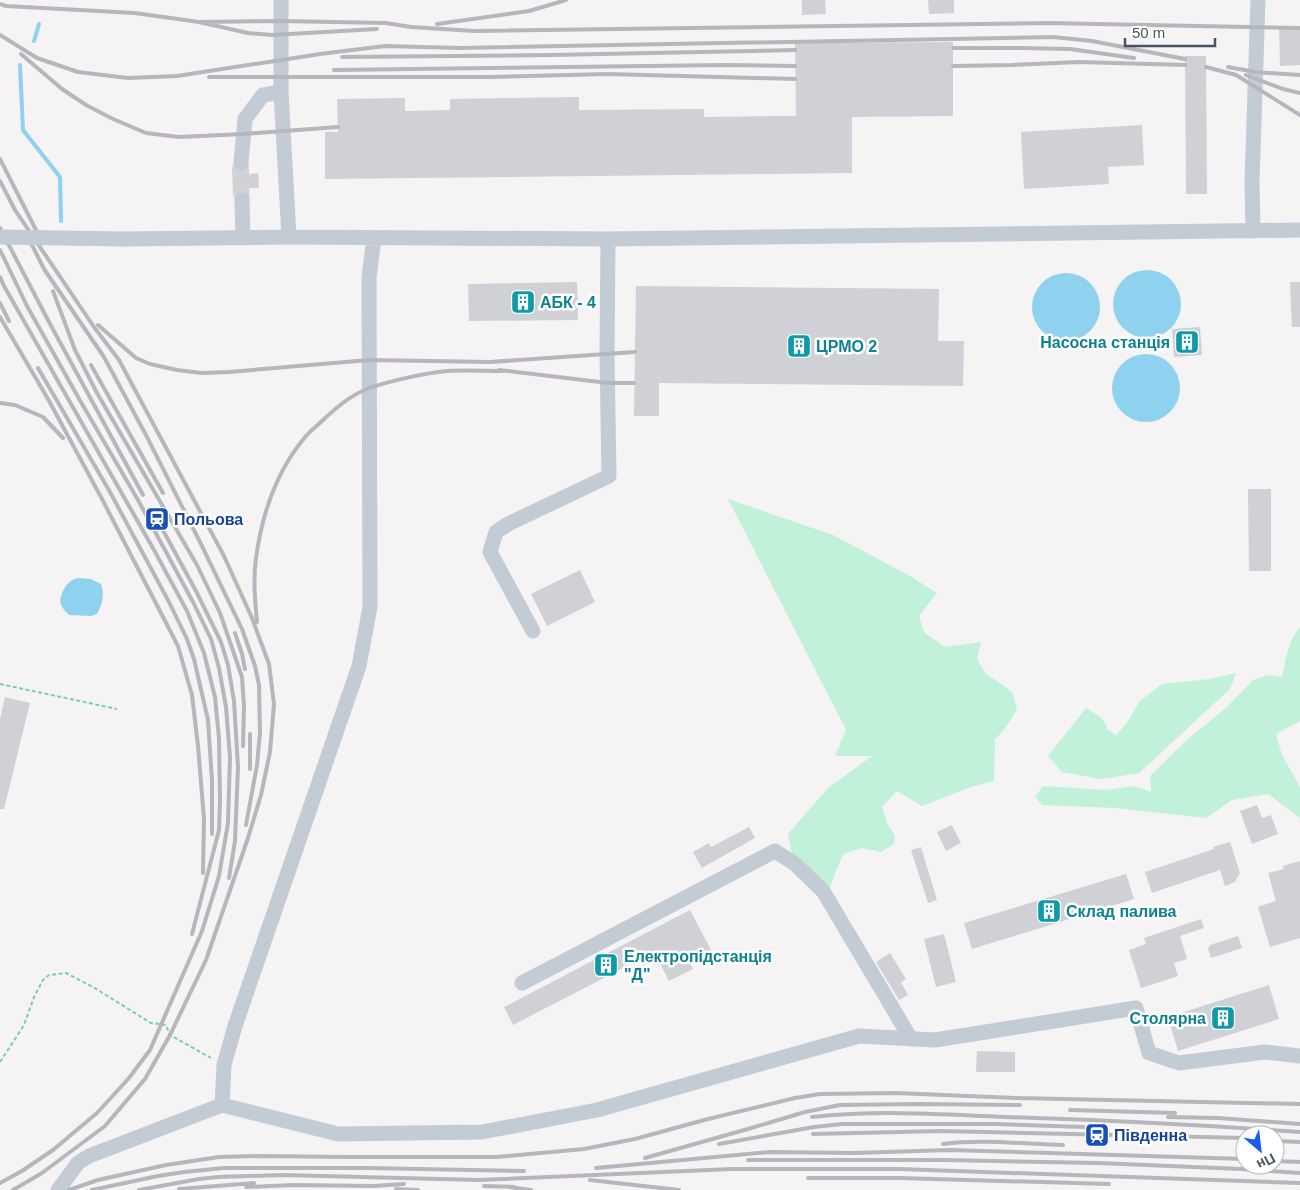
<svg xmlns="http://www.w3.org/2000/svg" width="1300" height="1190" viewBox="0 0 1300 1190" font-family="Arial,sans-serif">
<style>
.green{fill:#c2f1d9}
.water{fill:#8ed2ef}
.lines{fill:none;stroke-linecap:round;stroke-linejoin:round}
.stream{stroke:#8ed2ef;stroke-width:4}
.building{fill:#cfd1d7}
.minor-tunnel{stroke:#d3d3d6;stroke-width:15;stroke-dasharray:15 8;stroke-linecap:butt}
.path{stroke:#78d1ae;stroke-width:2;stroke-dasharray:4 2.5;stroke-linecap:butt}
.minor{stroke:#c3cbd4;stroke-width:15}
.rail{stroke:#b5b7bd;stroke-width:4}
.minor-bridge{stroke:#c3cbd4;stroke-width:15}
.labels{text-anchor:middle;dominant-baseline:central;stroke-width:5;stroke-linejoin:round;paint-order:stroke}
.culture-label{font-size:16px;font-weight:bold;fill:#0d838f;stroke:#fff;text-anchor:start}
.transit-label{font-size:16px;font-weight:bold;fill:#164399;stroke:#fff;text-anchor:start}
</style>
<rect width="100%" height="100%" fill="#f5f3f3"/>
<path class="green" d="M728,499L833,535L910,576L937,593L919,616L924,632L945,647L981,642L977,659L986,674L1003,685L1013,693L1017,710L1004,730L995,739L994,781L971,787L922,806L897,791L882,807L887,823L895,836L894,844L881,852L862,848L843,854L829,889L792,855L788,834L828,788L872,756H835L846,730Z
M1300,627V721L1276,734L1282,755L1300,787V818L1268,794L1232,800L1206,818L1115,808L1042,805L1035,797L1043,786L1106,790L1135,786L1151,792L1150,776L1189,738L1226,708L1253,680L1268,675L1282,677C1286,659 1288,640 1300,627Z
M1236,673L1230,689L1139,773L1101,779L1062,772L1048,756L1086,708L1102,718L1108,730L1116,735L1126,724L1140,701L1162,684L1209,679Z"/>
<path class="water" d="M1113 304a34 34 0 1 1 68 0a34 34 0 1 1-68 0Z
M1032 307a34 34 0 1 1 68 0a34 34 0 1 1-68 0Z
M1112 388a34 34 0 1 1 68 0a34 34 0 1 1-68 0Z
M78,578L91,579L101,584C105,596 102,604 97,614L91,616L69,615C60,606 58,603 63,591C67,583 70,580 78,578Z"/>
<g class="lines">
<path class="stream" d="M34,41L39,24
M20,65L23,130L60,177L61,221"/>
</g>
<path class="building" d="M802,0H825L826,14L802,15Z
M928,0H954V13L929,14Z
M1279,26H1300V65L1280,66Z
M953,42V116L852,117V173L325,179V132H338L337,99L405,98V111L450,110V99L579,97V110L704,109V117L796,116L795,43Z
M1185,56H1206L1207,194H1186Z
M1142,125L1144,165L1108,167L1109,184L1024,189L1021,132Z
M232,165L235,170L240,172H244L249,169V174L258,173L259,188H248L249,194L242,191L238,192L234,195L233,198Z
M577,282L578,320L469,321L468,284Z
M1290,282H1300V327H1292Z
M636,286L939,289L938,341H964L963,386L659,383V416H634Z
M1200,327L1202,355L1174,357L1172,329Z
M1248,489H1271V571H1249Z
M580,570L595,602L547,626L531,594Z
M5,697L30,703L4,809H0V719Z
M1257,805L1262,818L1271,815L1278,834L1252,844L1240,811Z
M952,825L961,843L946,851L937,832Z
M749,827L755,838L702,868L693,852L709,843L711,847Z
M1230,842L1240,873L1235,882L1225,886L1220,870L1152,893L1145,872L1214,849L1213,847Z
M921,847L937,900L928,903L911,850Z
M1300,861V938L1270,947L1258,907L1276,901L1268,873L1284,869L1283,866Z
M1126,874L1134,899L972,949L964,923Z
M690,910L711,950L689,961L693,969L669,981L654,952L513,1025L504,1007Z
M1201,919L1204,928L1180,936L1187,959L1174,963L1178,976L1141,988L1129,950L1146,944L1144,938Z
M944,934L956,982L936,987L924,939Z
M1238,936L1242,948L1211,958L1208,949L1210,945Z
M890,953L906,979L901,982L908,995L899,1000L876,962Z
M1269,985L1279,1019L1178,1051L1168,1017Z
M977,1051L1015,1052V1072H976Z"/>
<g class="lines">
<path class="minor-tunnel" d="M241,163L242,200"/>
<path class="path" d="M0,684L117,709
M0,1062L24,1025L34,997L43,980L49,975L66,973L93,987L151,1023L166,1025L170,1035L211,1058"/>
<path class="minor" d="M281,0V92L289,237
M241,163L245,119L263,95L281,92
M242,200L243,238
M1253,231L1252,182L1258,0
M123,239L289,237L608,239L1300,230
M533,631L490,552L496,532L508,524L609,476L607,354L608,239
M522,983L775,851L795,864L823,891L911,1039
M222,1105L338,1134L482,1132L597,1110L859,1036L935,1040L1136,1008L1149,1053L1179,1063L1265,1052L1300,1056
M58,1190L78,1163L89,1156L222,1105L224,1065L235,1026L359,666L370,607L369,277L374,238"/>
<path class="rail" d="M0,4L6,6L135,13L199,22L248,33L272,35L377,29
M199,22L281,21L386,23L411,27L474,31L1048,23L1300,28
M437,24L529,11L566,0
M0,35L37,58L78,72L128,78L177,76L320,54L385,46L460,48L1053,37L1092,41L1185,59
M953,48H1021L1070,49L1134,58
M21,54L62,89L86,105L113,119L146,133L179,137L243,134L338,127
M342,57L551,55L795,50
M953,66L1012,65L1079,62L1185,65
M1206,67L1236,75L1300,115
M1228,67L1255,72L1300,75
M334,70L725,65L795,66
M1246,75L1283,89L1300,93
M209,77H490L608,74L795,79
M0,159L38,234
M0,181L15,210L94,327L119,360L224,556L252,618L269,664L274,704L270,752L261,795L248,838L206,960L170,1035L145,1079L105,1126L42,1173L13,1190
M0,228L49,322L143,495
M32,245L44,269L104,357L146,435L201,544L242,629L255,666L259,685L260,733L257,765L246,825
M0,250L27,306L82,404L138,500L194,604L211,639L219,668L226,707L230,757L228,823L219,876L202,931L150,1050L129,1078L97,1113L53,1150L22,1171L0,1183
M0,277L4,286L154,550L187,611L204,653L215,697L219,738L220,801L219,830L192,934
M53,291L75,350L97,393L197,565L220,613L242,677L244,706L243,746
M0,303L9,321
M0,317L48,399L102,499L178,646L192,695L198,746L204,819L203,873
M98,325L136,358L150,364L177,370L202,373L229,372L369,360L490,362L635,352
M91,365L163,493
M38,368L110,492L169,602L187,639L194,659L208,720L212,781V834
M499,370L608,383H634
M0,403L15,405L43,417L63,438
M159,523L196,591L221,642L228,665L234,701L238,767L235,841L229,878
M257,622C255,601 253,579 256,558C262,514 277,470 306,436C311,430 317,426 323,420C337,407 351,395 369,388C390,381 425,373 447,371C466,370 486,371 504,371
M235,633L242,654L245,669
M250,769V734
M1070,1110L1175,1113
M812,1117C876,1110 941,1114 1005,1117C1103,1120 1202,1125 1300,1132
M1168,1117L1218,1118L1300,1124
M813,1134L941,1131L1245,1138
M1275,1141L1300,1142
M719,1144L814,1127L842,1124H996L1084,1127
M943,1144C981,1139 1024,1144 1063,1145
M645,1158L748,1129L805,1112L840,1105L918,1104L1020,1105
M748,1160H945L1098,1163L1241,1169L1300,1173
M1275,1161L1300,1162
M596,1168L770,1152L854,1153L950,1150L1245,1159
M808,1178H899L1109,1184
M590,1180L679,1190
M484,1186L514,1187
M246,1187L293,1185L373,1186L404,1184
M509,1187L531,1190
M179,1189L254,1183
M396,1189L418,1190
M69,1190L98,1180L166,1165L219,1157L261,1156L346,1157H496L584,1149L635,1139L708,1119L795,1098L820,1094L896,1093L1016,1098L1300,1104
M92,1190L158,1176L184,1172L224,1168H367L524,1171
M139,1190L199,1179L218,1177L283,1175L479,1180L732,1169H900L1300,1183"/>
<path class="minor-bridge" d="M0,237L123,239"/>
</g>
<defs>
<symbol id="building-square" viewBox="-11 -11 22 22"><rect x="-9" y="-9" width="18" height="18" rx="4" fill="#0f9aa8" stroke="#fff"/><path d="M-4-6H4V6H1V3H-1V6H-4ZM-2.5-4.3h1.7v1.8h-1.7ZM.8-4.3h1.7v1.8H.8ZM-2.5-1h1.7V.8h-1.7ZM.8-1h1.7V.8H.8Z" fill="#fff"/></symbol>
<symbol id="station-square" viewBox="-11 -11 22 22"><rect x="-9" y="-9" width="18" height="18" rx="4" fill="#1a4fb4" stroke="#fff"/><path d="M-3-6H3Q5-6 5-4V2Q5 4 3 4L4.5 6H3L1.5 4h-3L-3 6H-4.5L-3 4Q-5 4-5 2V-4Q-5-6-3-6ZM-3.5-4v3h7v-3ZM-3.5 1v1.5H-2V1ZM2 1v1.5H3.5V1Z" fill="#fff"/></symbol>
</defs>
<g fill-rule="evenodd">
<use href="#building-square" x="509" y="288" width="28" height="28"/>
<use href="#building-square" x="1173" y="328" width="28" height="28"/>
<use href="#building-square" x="785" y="332" width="28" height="28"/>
<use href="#station-square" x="143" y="505" width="28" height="28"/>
<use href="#building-square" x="1035" y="897" width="28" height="28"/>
<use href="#building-square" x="592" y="951" width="28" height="28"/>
<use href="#building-square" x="1209" y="1004" width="28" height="28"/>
<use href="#station-square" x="1083" y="1121" width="28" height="28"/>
</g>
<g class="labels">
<g class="culture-label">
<text x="540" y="302">АБК - 4</text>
<text x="1170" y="342" text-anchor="end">Насосна станція</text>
<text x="816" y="346">ЦРМО 2</text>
<text x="1066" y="911">Склад палива</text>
<text x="624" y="956">Електропідстанція<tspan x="624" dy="18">"Д"</tspan></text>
<text x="1206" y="1018" text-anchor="end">Столярна</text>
</g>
<g class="transit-label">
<text x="174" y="519">Польова</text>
<text x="1114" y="1135">Південна</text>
</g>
</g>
<g transform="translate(1260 1150) rotate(152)"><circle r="24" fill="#ffffff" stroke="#b6bbc0"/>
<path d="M0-4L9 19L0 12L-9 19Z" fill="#175fea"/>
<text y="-8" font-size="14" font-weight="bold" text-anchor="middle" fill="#495461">Пн</text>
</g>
<path d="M1125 38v8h90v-8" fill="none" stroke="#495461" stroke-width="2.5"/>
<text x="1132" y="38" font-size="15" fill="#495461" stroke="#ffffff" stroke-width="4" paint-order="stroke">50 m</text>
</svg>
